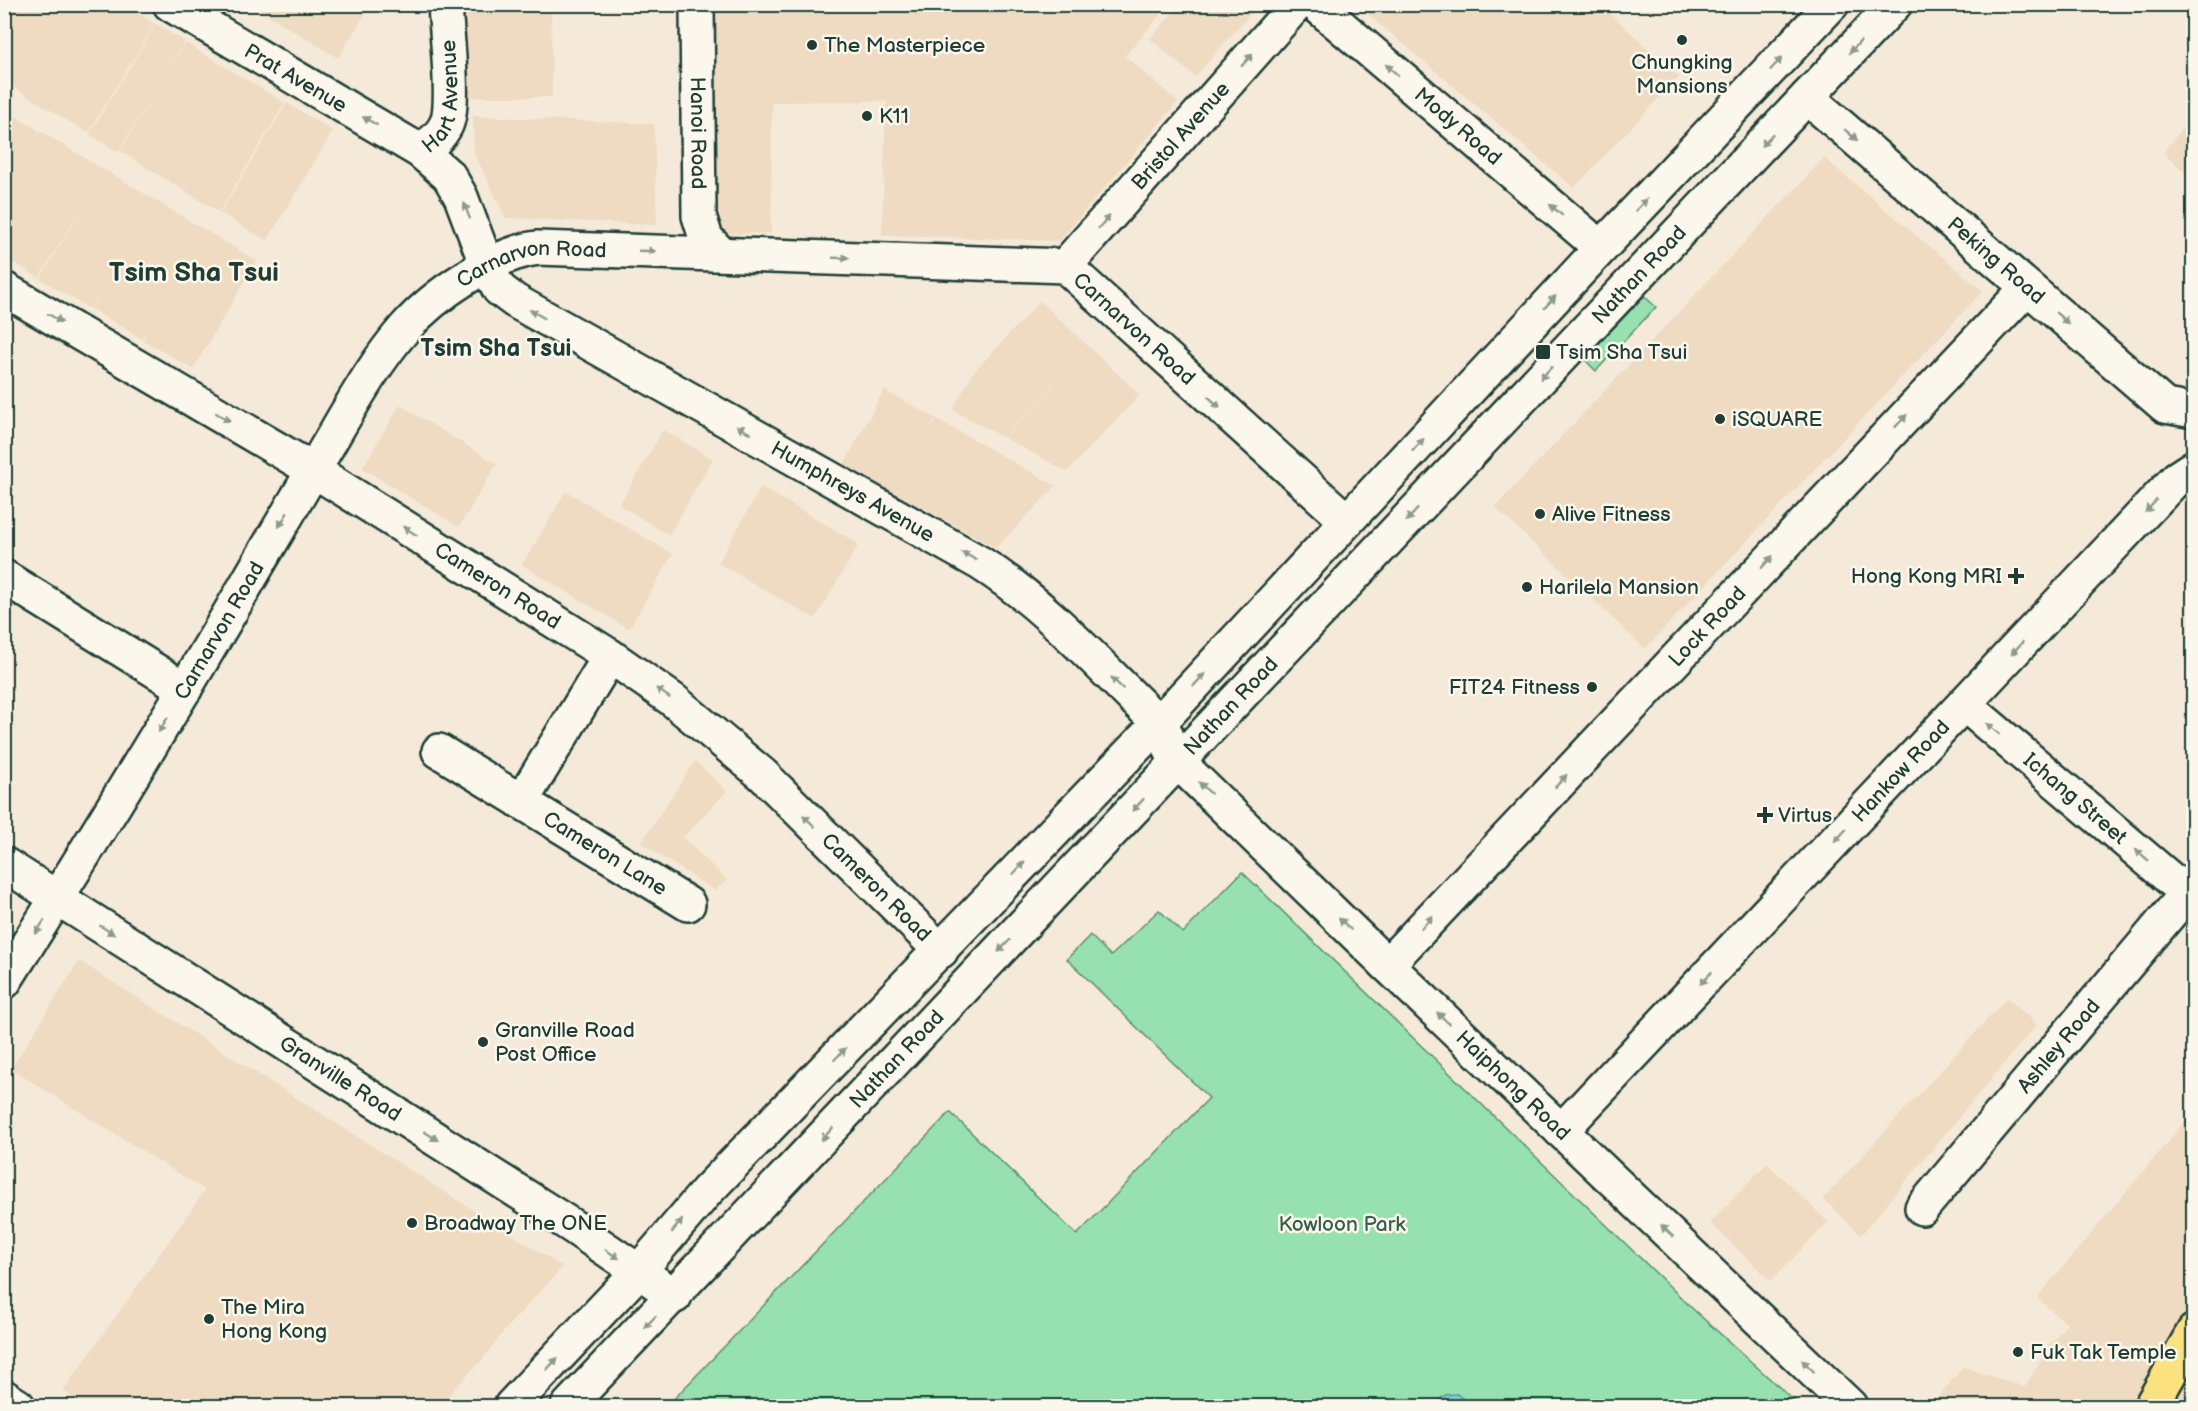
<svg xmlns="http://www.w3.org/2000/svg" width="2198" height="1411" viewBox="0 0 2198 1411" font-family="'Balsamiq Sans',sans-serif">
<style>
.built{fill:#eedbc2}
.green{fill:#97e0af;stroke:#5b8e72;stroke-width:1.5}
.water{fill:#7fd0d9;stroke:#599597;stroke-width:1.5}
.lines{fill:none;stroke-linecap:round;stroke-linejoin:round}
.street-casing{stroke:#1f3d34;stroke-width:38}
.secondary-casing{stroke:#1f3d34;stroke-width:38}
.primary-casing{stroke:#1f3d34;stroke-width:38}
.street{stroke:#fbf7ec;stroke-width:33}
.secondary{stroke:#fbf7ec;stroke-width:33}
.primary{stroke:#fbe180;stroke-width:33}
.oneway{fill:#8d9a90}
.poi-dot{fill:#1f3d34;stroke:#fbf7ec;stroke-width:2}
.labels{text-anchor:middle;dominant-baseline:central;stroke-width:5;stroke-linejoin:round;paint-order:stroke}
.poi-label{font-size:21px;fill:#1f3d34;stroke:#fbf7ec;text-anchor:start}
.street-label{font-size:21px;fill:#1f3d34;stroke:#fbf7ec}
.park-label{font-size:21px;fill:#375e4d;stroke:#fbf7ec}
.quarter-label{font-size:24px;font-weight:bold;fill:#1f3d34;stroke:#fbf7ec}
.district-label{font-size:27px;font-weight:bold;fill:#1f3d34;stroke:#fbf7ec}
</style>
<rect width="100%" height="100%" fill="#f5ead9"/>
<filter id="ink" filterUnits="userSpaceOnUse"><feTurbulence type="fractalNoise" baseFrequency=".0167" numOctaves="2"/><feDisplacementMap in="SourceGraphic" scale="12" xChannelSelector="R" yChannelSelector="G"/><feConvolveMatrix kernelMatrix="1 2 1 2 8 2 1 2 1" color-interpolation-filters="sRGB"/></filter>
<g filter="url(#ink)">
<path class="built" d="M4,5H124L155,24L88,133L5,82Z
M252,5H371L338,58Z
M464,5H551L552,97H465Z
M712,5H1169L1125,56L1178,102L1059,241L882,235L886,101L772,102L771,233L710,234Z
M1179,5V4L1258,5L1195,77L1150,39Z
M1357,5H1601L1679,77L1574,188Z
M156,24L185,42L168,70L186,43L285,103L219,212L120,151L167,73L118,152L89,134Z
M287,103L333,131L267,241L220,213Z
M5,110L40,131L36,138L41,131L104,170L99,178L105,170L257,261L193,369L143,340L149,328L142,339L91,309L104,286L90,309L40,279L93,189L39,278L5,257Z
M2193,114V179L2163,153Z
M473,116L654,124L657,225L506,218L474,153Z
M1824,158L1983,291L1645,649L1495,507Z
M1040,301L1089,347L1004,438L953,410L972,374Z
M1089,347L1140,395L1067,472L1005,438Z
M884,390L936,418L925,439L937,419L1056,486L996,548L896,493L899,487L895,493L844,464Z
M400,405L497,464L459,527L362,468Z
M663,430L713,459L669,535L619,505Z
M761,487L859,544L815,619L718,563Z
M566,491L673,554L629,629L522,565Z
M695,761L727,791L683,838L727,880L715,891L641,843Z
M79,961L211,1044L563,1267L510,1324L481,1361L438,1406H85L63,1391L205,1190L11,1069Z
M2007,998L2037,1024L1861,1235L1823,1199Z
M2193,1112V1406H1931L1963,1367L2025,1387L2048,1347L2067,1324L2037,1298Z
M1767,1163L1828,1222L1771,1281L1710,1223Z"/>
<path class="green" d="M1644,296L1656,307L1596,371L1584,359Z
M1242,872L1695,1311L1800,1406H667L950,1112L1077,1235L1209,1098L1067,959L1090,935L1111,956L1159,910L1183,933Z"/>
<path class="water" d="M1457,1394L1472,1406H1433L1445,1395Z"/>
<g class="lines">
<defs>
<g id="street">
<path id="s1" d="M697,4L699,216L706,238L720,253"/>
<path id="s2" d="M1807,97L2165,406L2194,411"/>
<path id="s3" d="M420,151C431,144 440,137 446,125C456,105 446,30 445,4"/>
<path id="s4" d="M1065,266L1297,4"/>
<path id="s5" d="M4,289L313,470L610,656L673,700L763,775L941,951"/>
<path d="M4,577L185,689"/>
<path id="s6" d="M1964,704L2187,893"/>
<path id="s7" d="M439,751L688,904"/>
<path d="M521,802L610,656"/>
<path id="s8" d="M4,864L572,1226L675,1296"/>
<path id="s9" d="M1387,965L2027,288"/>
<path id="s10" d="M4,982C87,851 168,719 246,585C273,538 301,492 328,445C351,406 375,362 405,328C433,296 494,253 538,248L1065,266L1347,521"/>
<path id="s11" d="M1561,1131L2177,478L2194,467"/>
<path id="s12" d="M1922,1208L2194,885"/>
<path d="M4,1397L18,1406"/>
</g>
<g id="secondary">
<path id="s13" d="M170,4L420,151L449,176L461,197L487,266L499,289L515,301L980,563C1048,606 1101,668 1159,723C1170,734 1167,750 1178,762L1387,965L1850,1406"/>
<path id="s14" d="M1315,4L1601,248"/>
<path d="M511,1406L639,1271L707,1191L1159,723L1601,248L1832,4"/>
<path id="s15" d="M568,1406L1895,4"/>
</g>
<path id="primary" d="M2151,1406L2194,1331"/>
</defs>
<use href="#street" class="street-casing"/>
<use href="#secondary" class="secondary-casing"/>
<use href="#primary" class="primary-casing"/>
<use href="#street" class="street"/>
<use href="#secondary" class="secondary"/>
<use href="#primary" class="primary"/>
</g>
<defs><path id="oneway-solid" d="M-6-.8H1V-3.2L6.5 0L1 3.2V.8H-6Z" transform="scale(1.5)"/></defs>
<g class="oneway">
<use href="#oneway-solid" transform="translate(1855 47) rotate(133)"/>
<use href="#oneway-solid" transform="translate(1247 60) rotate(-48)"/>
<use href="#oneway-solid" transform="translate(1776 64) rotate(-46)"/>
<use href="#oneway-solid" transform="translate(1392 70) rotate(-139)"/>
<use href="#oneway-solid" transform="translate(370 121) rotate(-150)"/>
<use href="#oneway-solid" transform="translate(1851 135) rotate(41)"/>
<use href="#oneway-solid" transform="translate(1767 140) rotate(133)"/>
<use href="#oneway-solid" transform="translate(1641 205) rotate(-46)"/>
<use href="#oneway-solid" transform="translate(1556 210) rotate(-139)"/>
<use href="#oneway-solid" transform="translate(467 211) rotate(-110)"/>
<use href="#oneway-solid" transform="translate(1104 222) rotate(-48)"/>
<use href="#oneway-solid" transform="translate(647 251) rotate(2)"/>
<use href="#oneway-solid" transform="translate(841 258) rotate(2)"/>
<use href="#oneway-solid" transform="translate(1550 302) rotate(-47)"/>
<use href="#oneway-solid" transform="translate(537 314) rotate(-151)"/>
<use href="#oneway-solid" transform="translate(55 318) rotate(30)"/>
<use href="#oneway-solid" transform="translate(2062 318) rotate(41)"/>
<use href="#oneway-solid" transform="translate(1546 373) rotate(133)"/>
<use href="#oneway-solid" transform="translate(1214 402) rotate(42)"/>
<use href="#oneway-solid" transform="translate(223 417) rotate(30)"/>
<use href="#oneway-solid" transform="translate(1901 421) rotate(-47)"/>
<use href="#oneway-solid" transform="translate(744 430) rotate(-151)"/>
<use href="#oneway-solid" transform="translate(1418 445) rotate(-47)"/>
<use href="#oneway-solid" transform="translate(2151 506) rotate(133)"/>
<use href="#oneway-solid" transform="translate(1412 515) rotate(133)"/>
<use href="#oneway-solid" transform="translate(283 520) rotate(121)"/>
<use href="#oneway-solid" transform="translate(410 531) rotate(-148)"/>
<use href="#oneway-solid" transform="translate(969 556) rotate(-151)"/>
<use href="#oneway-solid" transform="translate(1767 562) rotate(-47)"/>
<use href="#oneway-solid" transform="translate(2017 648) rotate(133)"/>
<use href="#oneway-solid" transform="translate(1199 680) rotate(-47)"/>
<use href="#oneway-solid" transform="translate(1117 683) rotate(-136)"/>
<use href="#oneway-solid" transform="translate(663 693) rotate(-145)"/>
<use href="#oneway-solid" transform="translate(163 725) rotate(121)"/>
<use href="#oneway-solid" transform="translate(1993 729) rotate(-140)"/>
<use href="#oneway-solid" transform="translate(1561 781) rotate(-47)"/>
<use href="#oneway-solid" transform="translate(1205 788) rotate(-136)"/>
<use href="#oneway-solid" transform="translate(1138 805) rotate(133)"/>
<use href="#oneway-solid" transform="translate(809 821) rotate(-135)"/>
<use href="#oneway-solid" transform="translate(1840 836) rotate(133)"/>
<use href="#oneway-solid" transform="translate(2142 855) rotate(-140)"/>
<use href="#oneway-solid" transform="translate(1019 868) rotate(-46)"/>
<use href="#oneway-solid" transform="translate(1427 922) rotate(-47)"/>
<use href="#oneway-solid" transform="translate(1345 924) rotate(-136)"/>
<use href="#oneway-solid" transform="translate(40 927) rotate(123)"/>
<use href="#oneway-solid" transform="translate(107 930) rotate(32)"/>
<use href="#oneway-solid" transform="translate(1004 946) rotate(134)"/>
<use href="#oneway-solid" transform="translate(1706 978) rotate(133)"/>
<use href="#oneway-solid" transform="translate(1443 1018) rotate(-136)"/>
<use href="#oneway-solid" transform="translate(840 1054) rotate(-46)"/>
<use href="#oneway-solid" transform="translate(827 1134) rotate(133)"/>
<use href="#oneway-solid" transform="translate(431 1136) rotate(33)"/>
<use href="#oneway-solid" transform="translate(677 1226) rotate(-50)"/>
<use href="#oneway-solid" transform="translate(1667 1231) rotate(-137)"/>
<use href="#oneway-solid" transform="translate(612 1254) rotate(33)"/>
<use href="#oneway-solid" transform="translate(650 1322) rotate(134)"/>
<use href="#oneway-solid" transform="translate(552 1364) rotate(-47)"/>
<use href="#oneway-solid" transform="translate(1808 1366) rotate(-136)"/>
</g>
</g>
<g class="poi-dot">
<circle cx="1682" cy="40" r="6"/>
<circle cx="812" cy="45" r="6"/>
<circle cx="867" cy="116" r="6"/>
<rect x="1535" y="344" width="16" height="16" rx="3"/>
<circle cx="1720" cy="419" r="6"/>
<circle cx="1540" cy="514" r="6"/>
<path d="M2013 567h6v6h6v6h-6v6h-6v-6h-6v-6h6z"/>
<circle cx="1527" cy="587" r="6"/>
<circle cx="1592" cy="687" r="6"/>
<path d="M1762 806h6v6h6v6h-6v6h-6v-6h-6v-6h6z"/>
<circle cx="483" cy="1042" r="6"/>
<circle cx="412" cy="1223" r="6"/>
<circle cx="209" cy="1319" r="6"/>
<circle cx="2018" cy="1352" r="6"/>
</g>
<g class="labels">
<g class="poi-label">
<text x="824" y="45">The Masterpiece</text>
<text x="1682" y="62" text-anchor="middle">Chungking<tspan x="1682" dy="24">Mansions</tspan></text>
<text x="879" y="116">K11</text>
<text x="1556" y="352">Tsim Sha Tsui</text>
<text x="1732" y="419">iSQUARE</text>
<text x="1552" y="514">Alive Fitness</text>
<text x="2002" y="576" text-anchor="end">Hong Kong MRI</text>
<text x="1539" y="587">Harilela Mansion</text>
<text x="1580" y="687" text-anchor="end">FIT24 Fitness</text>
<text x="1778" y="815">Virtus</text>
<text x="495" y="1030">Granville Road<tspan x="495" dy="24">Post Office</tspan></text>
<text x="424" y="1223">Broadway The ONE</text>
<text x="221" y="1307">The Mira<tspan x="221" dy="24">Hong Kong</tspan></text>
<text x="2030" y="1352">Fuk Tak Temple</text>
</g>
<g class="street-label">
<text stroke="none"><textPath href="#s13" startOffset="146">Prat Avenue</textPath></text>
<text stroke="none"><textPath href="#s3" startOffset="64">Hart Avenue</textPath></text>
<text stroke="none"><textPath href="#s14" startOffset="188">Mody Road</textPath></text>
<text stroke="none"><textPath href="#s1" startOffset="129">Hanoi Road</textPath></text>
<text stroke="none"><textPath href="#s4" startOffset="174">Bristol Avenue</textPath></text>
<text stroke="none"><textPath href="#s2" startOffset="250">Peking Road</textPath></text>
<text stroke="none"><textPath href="#s10" startOffset="916">Carnarvon Road</textPath></text>
<text stroke="none"><textPath href="#s15" startOffset="1558">Nathan Road</textPath></text>
<text stroke="none"><textPath href="#s10" startOffset="1546">Carnarvon Road</textPath></text>
<text stroke="none"><textPath href="#s13" startOffset="860">Humphreys Avenue</textPath></text>
<text stroke="none"><textPath href="#s5" startOffset="576">Cameron Road</textPath></text>
<text stroke="none"><textPath href="#s9" startOffset="466">Lock Road</textPath></text>
<text stroke="none"><textPath href="#s10" startOffset="412">Carnarvon Road</textPath></text>
<text stroke="none"><textPath href="#s15" startOffset="964">Nathan Road</textPath></text>
<text stroke="none"><textPath href="#s11" startOffset="495">Hankow Road</textPath></text>
<text stroke="none"><textPath href="#s6" startOffset="146">Ichang Street</textPath></text>
<text stroke="none"><textPath href="#s7" startOffset="195">Cameron Lane</textPath></text>
<text stroke="none"><textPath href="#s5" startOffset="1062">Cameron Road</textPath></text>
<text stroke="none"><textPath href="#s12" startOffset="212">Ashley Road</textPath></text>
<text stroke="none"><textPath href="#s15" startOffset="478">Nathan Road</textPath></text>
<text stroke="none"><textPath href="#s8" startOffset="399">Granville Road</textPath></text>
<text stroke="none"><textPath href="#s13" startOffset="1756">Haiphong Road</textPath></text>
</g>
<g class="park-label">
<text x="1342" y="1224">Kowloon Park</text>
</g>
<g class="quarter-label">
<text x="496" y="348">Tsim Sha Tsui</text>
</g>
<g class="district-label">
<text x="194" y="273">Tsim Sha Tsui</text>
</g>
</g>
<rect width="2198" height="1411" fill="none" stroke="#fbf7ec" stroke-width="24"/>
<rect x="12" y="12" width="2174" height="1387" fill="none" stroke="#1f3d34" stroke-width="2" filter="url(#ink)"/>
</svg>
